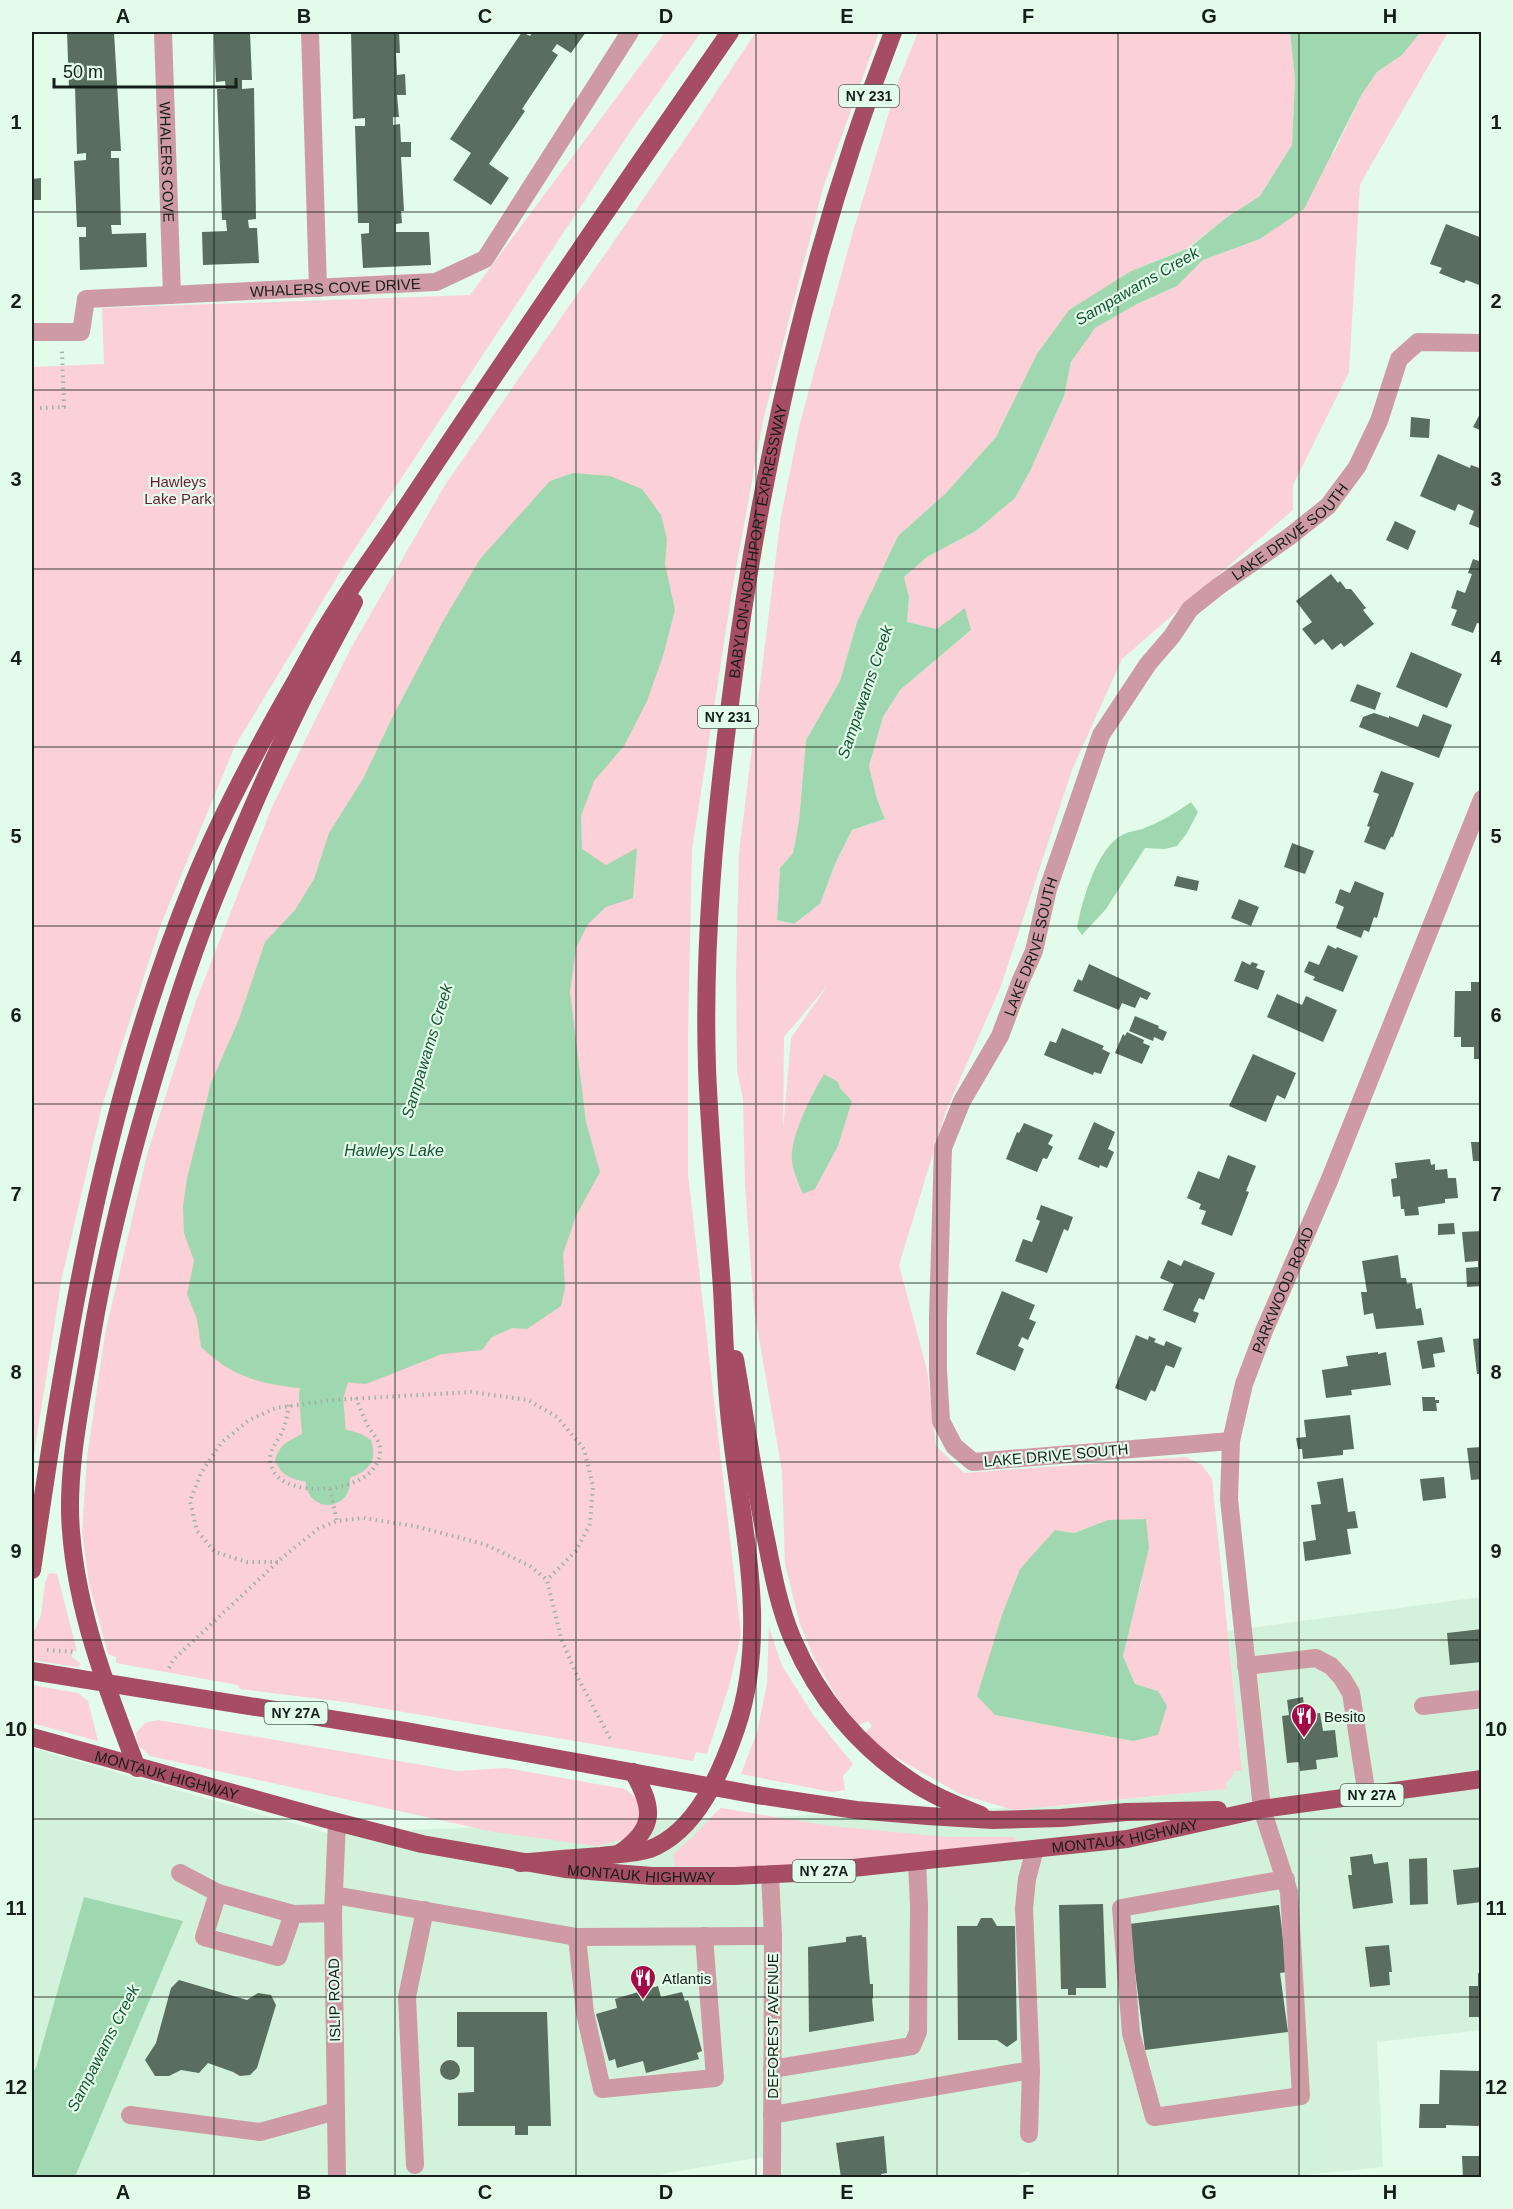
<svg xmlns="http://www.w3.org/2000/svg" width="1513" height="2209" viewBox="0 0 1513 2209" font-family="Arial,sans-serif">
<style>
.built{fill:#d3f2db}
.green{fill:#fbd0d7;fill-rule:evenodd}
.water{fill:#9fd8b0}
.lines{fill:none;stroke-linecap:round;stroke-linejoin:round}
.river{stroke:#9fd8b0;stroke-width:44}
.building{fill:#596e5f}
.path{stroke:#9fb2a4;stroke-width:4;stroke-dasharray:1.5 4.5;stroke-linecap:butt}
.minor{stroke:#ce9aa3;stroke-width:18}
.major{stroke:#a64d62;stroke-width:18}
.grid{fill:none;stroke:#151e18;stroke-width:1.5;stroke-opacity:0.55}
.labels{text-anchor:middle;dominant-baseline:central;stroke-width:4.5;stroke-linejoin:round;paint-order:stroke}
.shield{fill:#e3fbe9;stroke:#536057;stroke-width:1.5}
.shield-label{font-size:14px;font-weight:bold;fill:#151e18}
.street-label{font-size:15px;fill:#151e18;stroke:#e3fbe9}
.park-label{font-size:15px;fill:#6a1c32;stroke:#e3fbe9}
.poi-label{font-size:15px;fill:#151e18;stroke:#e3fbe9;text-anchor:start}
.water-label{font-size:16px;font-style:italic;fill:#155531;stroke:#e3fbe9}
.neatline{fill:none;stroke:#151e18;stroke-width:2}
.grid-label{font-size:20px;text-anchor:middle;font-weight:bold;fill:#151e18}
</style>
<rect width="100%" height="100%" fill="#e3fbe9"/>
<path class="built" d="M1481,1597V2030L1377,2042L1383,2167L1274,2178H1034L1029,2172L998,2178H782L781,2154L639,2178L75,2177L183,1921L84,1897L36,2067L32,2066V1748L327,1833L1062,1806L1227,1789L1226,1782L1234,1771L1242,1770L1228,1631Z"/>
<path class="green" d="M665,32H701L630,132L348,559L235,746L161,924L102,1106L62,1277L32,1467V367L104,364L102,308L470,295Z
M756,32H879L823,188L763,421L733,585L692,850L688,1034V1174L741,1634L730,1683L707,1754L696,1752L693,1761L345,1702L240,1689L238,1685L116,1663V1657L108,1654L89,1583L82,1532L87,1458L105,1334L148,1151L196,1001L272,807L351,648L445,485L689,133Z
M918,32H1290L1295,80L1292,145L1260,196L1227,217L1188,248L1131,271L1013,405L996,437L946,493L898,536L857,622L840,681L806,740L799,821L793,853L780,868L777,920L794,924L820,904L835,864L852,830L885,819L877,799L869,766L883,717L900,690L971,630L937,629L907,622L909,597L904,577L927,557L976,531L1015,498L1030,471L1064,396L1071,362L1095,327L1137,304L1177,286L1203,260L1260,239L1335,151L1362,94L1377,72L1402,55L1421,32H1448L1360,184L1349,372L1293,485V510L1122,659L1072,770L1001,986L946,1111L899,1265L927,1370L936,1446L964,1473L1186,1457L1202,1465L1212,1479L1242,1771H1234L1231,1779L1226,1782L1227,1789L1013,1810L960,1794L881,1749L865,1733L872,1726L868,1721L859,1725L838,1699L815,1660L800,1624L785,1564L782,1471L754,1309L745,1185L743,1099L737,1070L736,975L739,853L781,516L800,423L853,232L899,79ZM828,985L791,1038L783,1130L784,1037ZM838,1082L840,1088L852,1101L838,1146L815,1189ZM1108,1520L1142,1581L1131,1617L1123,1656L1135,1684L1158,1691L1133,1741L995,1715L1055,1530L1074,1533Z
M49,1573L57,1574L77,1651H72V1657L81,1664L77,1667L32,1660V1636L41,1615L45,1583Z
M769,1627L782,1666L814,1716L853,1764L843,1776L845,1790L832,1792L741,1774L757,1732L767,1684Z
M32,1685L78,1693L88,1701L98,1741L32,1723Z
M158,1720L457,1771L506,1768L625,1789L637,1799L642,1811L640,1825L625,1839L597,1846L494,1832L150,1756L138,1745L136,1733L145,1723Z
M721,1808L831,1826L947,1837H1015V1842L763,1868L675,1866L673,1854L692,1838L716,1812Z"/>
<path class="water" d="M1290,32H1421L1402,55L1377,72L1362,94L1304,209L1260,239L1203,260L1177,286L1137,304L1095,328L1071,362L1064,396L1030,471L1015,498L976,531L927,557L904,577L909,597L907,622L937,629L965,608L971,630L900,690L883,717L869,766L877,799L885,819L852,830L835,864L820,904L794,924L777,920L780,868L793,853L799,821L806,740L840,681L857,622L898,536L946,493L996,437L1037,354L1069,310L1131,271L1189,248L1227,217L1260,196L1292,145L1295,80Z
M573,473L610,476L642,489L661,515L667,539L665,564L675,610L663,656L647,701L624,746L594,781L581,816L582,849L606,865L637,848L633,898L606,907L588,924L576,948L570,992L586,1122L600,1172L576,1216L563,1254L565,1288L561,1306L527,1329L512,1328L492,1337L482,1350L442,1354L366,1384L343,1382L332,1385L330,1394L310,1396L306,1389C262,1384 235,1379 201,1347L197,1319L187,1294L194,1261L184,1233L183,1206L187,1178L211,1083L239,1019L265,942L295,910L314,879L329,833L363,779L392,718L442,623L480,559L550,481Z
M1191,802L1198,812L1187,833L1177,846L1165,849L1145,848L1106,909L1082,935L1077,928C1082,901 1097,846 1124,834C1130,831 1136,831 1142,829C1160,822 1176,813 1191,802Z
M824,1074L838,1082L840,1088L852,1101L838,1146L815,1189L803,1194C798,1182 790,1165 792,1153C794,1129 812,1094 824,1074Z
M331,1405L338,1427L361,1434L371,1440C373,1447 375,1455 371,1463C358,1485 302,1489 283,1473C280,1470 277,1464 275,1461C279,1443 291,1440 306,1432L310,1408Z
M1146,1519L1149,1548L1123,1656L1135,1684L1158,1691L1167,1706L1158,1735L1133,1741L995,1715L977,1696L1002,1615L1020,1569L1055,1530L1074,1533L1108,1520Z
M84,1897L183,1921L75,2177H32V2074L36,2067Z"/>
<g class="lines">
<path class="river" d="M328,1483L321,1396L338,1339"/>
</g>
<path class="building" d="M67,32H114L121,151H111V158H119L121,225H111L112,234L146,233L147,267L80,270L79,237H86V227H77L74,161L86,160V153L77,154L75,87L69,88Z
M214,32H250L252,80H242V89L254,88L256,219L248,220L249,228H257L259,263L203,265L202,232L227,231L226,220H222L217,89H226L225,81L216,82Z
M351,32H399L400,53H396L397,75L405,74L406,95H397L399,117H393V125L400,124L401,142H411V157H401L404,211H401L402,223L396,224V232H429L431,265L363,268L361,234L369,233V223H358L355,126H365V118L353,119Z
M522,32L530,36L533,32H586L571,53L557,44L552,51L558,55L522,109L525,111L489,164L509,178L491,205L453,180L471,153L450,139Z
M41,178V200H32V179Z
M1446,224L1482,238V286L1466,280L1464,283L1439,273L1442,268L1430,264Z
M1482,410V431L1473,427Z
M1411,417L1430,419L1429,438L1410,437Z
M1438,454L1470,468L1471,465L1482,469V529L1469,524L1474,511L1458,504L1455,511L1420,496Z
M1395,521L1416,531L1408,550L1386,540Z
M1473,559L1482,562V624L1477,623L1473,633L1451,625L1457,610L1451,608L1457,590L1465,593L1472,574L1468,573Z
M1331,574L1338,583L1340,581L1346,589H1351L1366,608L1363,610L1374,624L1344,647L1341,643L1332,650L1323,639L1315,645L1302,629L1312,622L1296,601Z
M1411,652L1462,674L1447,708L1396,687Z
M1357,684L1381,693L1375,710L1350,701Z
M1374,713L1389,718V716L1418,727L1423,714L1452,725L1439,758L1359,727L1363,717Z
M1381,771L1414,783L1393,837H1391L1385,850L1364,842L1370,827L1367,826L1379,794L1373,792Z
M1292,843L1314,851L1305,874L1284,867Z
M1177,876L1199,881L1197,891L1174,886Z
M1355,881L1384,893L1377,918L1374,917L1369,932L1364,930L1361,938L1336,928L1344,907L1335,903L1340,889L1350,893Z
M1239,899L1259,907L1251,926L1231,918Z
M1328,945L1336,949L1337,947L1358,956L1343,992L1313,980L1315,977L1304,972L1309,961L1319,965Z
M1242,961L1250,965L1252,962L1258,964L1256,968L1265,971L1258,990L1234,981Z
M1089,964L1151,993L1147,1000L1140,997L1135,1008L1122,1003L1119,1010L1073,991L1078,979L1082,981Z
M1471,982H1482V1059H1474V1047H1461V1037H1454L1455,991H1471Z
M1277,994L1302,1005L1306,996L1337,1010L1323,1042L1267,1017Z
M1135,1016L1159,1026L1158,1028L1167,1032L1163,1041L1154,1037L1153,1041L1129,1031Z
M1062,1028L1104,1046L1102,1049L1110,1053L1101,1074L1094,1072L1093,1075L1044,1055L1050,1041L1056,1043Z
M1127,1032L1144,1040L1143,1043L1150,1046L1142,1064L1115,1053L1123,1034L1125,1036Z
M1253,1054L1296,1073L1285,1099L1277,1095L1266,1122L1229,1106Z
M1094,1122L1115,1132L1108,1149L1114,1152L1107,1168L1100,1165L1099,1168L1078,1159Z
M1024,1123L1053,1135L1048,1144L1053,1147L1047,1159L1043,1158L1037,1172L1006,1159L1017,1132L1019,1133Z
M1471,1142H1482V1161H1473Z
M1228,1155L1256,1166L1246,1191L1249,1192L1232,1236L1201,1224L1206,1211L1199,1209L1201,1204L1187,1198L1198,1171L1219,1179Z
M1430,1159L1431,1165L1435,1164V1170L1447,1169L1448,1178H1456L1458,1198L1445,1199V1203L1418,1207L1419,1215L1405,1216L1404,1209H1401L1400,1196L1393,1197L1391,1179L1397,1178L1395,1163Z
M1041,1205L1073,1217L1068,1231L1064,1229L1047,1273L1015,1261L1023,1239L1032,1242L1040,1221L1036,1219Z
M1454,1223L1455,1234L1438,1235V1224Z
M1482,1231V1286L1467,1287L1466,1268L1478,1267V1261L1465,1262L1462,1232Z
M1398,1255L1401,1278H1406L1407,1284L1412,1283L1416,1309L1421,1308L1424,1325L1376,1329L1373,1313L1364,1315L1361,1292H1367L1362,1261Z
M1168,1260L1181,1266L1184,1260L1215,1273L1204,1300L1199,1298L1193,1311L1199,1313L1195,1323L1163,1310L1174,1284L1160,1278Z
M1002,1291L1035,1305L1029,1319L1036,1322L1028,1340L1022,1337L1018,1346L1024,1349L1015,1371L976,1354Z
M1136,1335L1148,1340L1149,1336L1156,1339L1154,1342L1164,1346L1166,1341L1182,1348L1174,1368L1166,1365L1155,1392L1151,1390L1146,1401L1115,1388Z
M1442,1337L1445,1352L1433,1354L1435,1367L1422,1369L1417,1341Z
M1482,1338V1374H1477L1473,1339Z
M1378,1352V1354L1386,1352L1391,1385L1351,1390L1352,1395L1326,1398L1322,1370L1348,1366L1346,1356Z
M1422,1397H1435V1400H1439V1403H1436L1437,1411H1423Z
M1350,1415L1354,1449L1343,1450V1455L1303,1459L1302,1449H1298L1296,1438L1306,1437L1304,1420Z
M1482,1447V1479L1471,1480L1467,1448Z
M1444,1477L1446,1498L1423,1501L1420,1479Z
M1343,1478L1348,1512L1355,1511L1358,1528L1347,1529L1351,1554L1305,1561L1303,1542L1316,1540L1311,1505L1321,1504L1317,1482Z
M1482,1629V1662L1450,1665L1447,1633Z
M1303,1697L1305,1715L1320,1713L1323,1731L1335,1730L1338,1757L1316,1760L1317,1769L1300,1771L1299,1762L1287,1763L1282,1716L1289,1715L1287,1700Z
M1372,1854L1374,1864L1388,1862L1393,1903L1353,1909L1348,1875H1352L1350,1857Z
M1427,1858L1428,1904L1410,1905L1409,1859Z
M1482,1867V1902L1457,1905L1453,1870Z
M1103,1904L1106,1988H1076V1995H1068V1989H1061L1059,1905Z
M1279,1905L1287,1972L1280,1973L1288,2032L1145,2050L1129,1924Z
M981,1918H992L997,1926H1015L1017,2040L1007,2047L997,2040H958L957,1926H977Z
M862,1935V1937H866L870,1984H873V1999L872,1998L874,2021L809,2032L808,1947L846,1942V1937Z
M1389,1945L1392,1972H1389L1390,1985L1370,1987L1365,1947Z
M1478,1973H1482V2017H1469V1986H1478Z
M179,1980L247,2000L258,1993L271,1995L276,2005L257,2068L250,2075L240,2076L233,2072L208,2063L199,2073L181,2070L169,2076H155L145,2060L156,2043L171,1988Z
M658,1986L661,1997L682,1992L685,2001L688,2000L702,2051L697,2053L699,2059L646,2073L643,2061L617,2068L615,2059L609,2061L596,2014L617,2008L615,1999Z
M457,2012H547L551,2126H528V2135H515V2126H458V2093L474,2092V2047H457Z
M440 2070a10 10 0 1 1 20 0a10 10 0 1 1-20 0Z
M1440,2070L1482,2071V2123L1478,2126L1446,2125V2128H1419L1420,2104H1439Z
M884,2136L887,2173L881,2174L882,2178H841L836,2143Z
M1462,2156H1482V2178H1463Z"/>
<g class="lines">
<path class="path" d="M40,408L64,407L62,351
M289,1405C287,1414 286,1424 282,1432C277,1443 267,1451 271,1465C280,1502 378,1495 380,1452C381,1441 374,1436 369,1428C364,1419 360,1408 356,1398
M330,1489L337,1521
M278,1562H247L215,1552L197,1531L190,1501L201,1473L222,1442L249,1420L276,1408L332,1400L471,1392L528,1400L557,1417L584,1449L593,1486L590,1524L576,1551L547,1580
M47,1650L76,1652
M169,1668L173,1660L283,1557L318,1529L337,1521L363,1518L414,1526L484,1544L530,1566L547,1580L561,1638L578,1678L611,1740"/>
<g class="minor">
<path id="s1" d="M163,32L172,295"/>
<path d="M310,32L318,288"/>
<path id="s2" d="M32,332H81L86,299L436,282L485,259L630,32"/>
<path id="s3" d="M1231,1441L973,1462L954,1446L941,1421L938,1370V1318L943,1148L962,1101L1000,1036L1021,980L1034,951L1048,889L1101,735L1148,664L1172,636L1190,609L1219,586L1289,537L1328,506L1357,467L1379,421L1399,359L1418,342L1482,343"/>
<path d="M1246,1666L1316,1658L1331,1666L1342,1678L1351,1693L1367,1796"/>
<path d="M1423,1706L1482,1699"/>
<path d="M180,1873L218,1893"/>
<path d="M770,1874L773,1936L772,2178"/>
<path id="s4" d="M1286,1879L1121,1908L1131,2033L1154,2117L1301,2096L1289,1892L1262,1809L1229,1499L1231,1441L1244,1384L1264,1331L1329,1181L1482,799"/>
<path d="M334,1895L577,1937L773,1936"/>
<path d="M293,1914L278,1957L204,1937L218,1893L293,1914L333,1913"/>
<path d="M577,1937L585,2013L602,2089L715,2078L704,1936"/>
<path d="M772,2069L912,2046L918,2032L919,1905L917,1862"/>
<path d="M130,2115L260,2132L336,2111"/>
<path d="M772,2115L1031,2070"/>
<path d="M1029,2134L1031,2070L1024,1908L1027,1879L1035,1849"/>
<path d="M415,2165L407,1997L425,1910"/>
<path d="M337,2178L333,1913L337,1822"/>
</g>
<g class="major">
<path d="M735,1359C746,1421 754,1483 767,1544C773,1576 780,1610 793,1640C818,1698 859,1747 911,1781C933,1796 957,1805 981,1815"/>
<path d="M32,1570C66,1337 103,1103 193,884C220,817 254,754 290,691C303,669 314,646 328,624C349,589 373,557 395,524C505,358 617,195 730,32"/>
<path d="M32,1671L405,1731L757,1795L856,1810L928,1816L993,1820L1061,1818L1126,1812L1218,1810"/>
<path id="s5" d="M32,1737L337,1822L422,1844L565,1869L652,1876H735L815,1872L1127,1839L1262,1809L1482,1779"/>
<path d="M137,1768C108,1692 77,1613 71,1531C66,1476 80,1408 89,1354C103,1262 126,1173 152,1084C173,1013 195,943 224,875C248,816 274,757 302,700C319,667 337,635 354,602"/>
<path d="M620,1853C656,1828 654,1808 633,1772"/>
<path id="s6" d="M520,1863C547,1860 574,1858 601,1856C617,1854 635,1854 650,1849C697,1831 721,1772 736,1729C773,1621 736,1509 728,1400C725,1363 724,1326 722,1289C717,1215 710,1142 707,1068C703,943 715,819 731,696C760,467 810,247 893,32"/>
</g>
</g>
<path class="grid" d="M214,32V2178M395,32V2178M576,32V2178M756,32V2178M937,32V2178M1118,32V2178M1299,32V2178M32,212H1482M32,390H1482M32,569H1482M32,747H1482M32,926H1482M32,1104H1482M32,1283H1482M32,1462H1482M32,1640H1482M32,1819H1482M32,1997H1482"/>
<defs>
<symbol id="restaurant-pin" viewBox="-11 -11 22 30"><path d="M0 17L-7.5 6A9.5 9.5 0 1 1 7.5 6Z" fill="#a30a46" stroke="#e3fbe9"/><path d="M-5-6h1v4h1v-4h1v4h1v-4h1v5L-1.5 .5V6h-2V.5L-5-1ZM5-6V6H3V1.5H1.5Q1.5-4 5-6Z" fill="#fff"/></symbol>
</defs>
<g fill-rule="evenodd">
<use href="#restaurant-pin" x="1289" y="1701" width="30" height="40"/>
<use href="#restaurant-pin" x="628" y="1963" width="30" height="40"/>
</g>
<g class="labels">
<g class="shield">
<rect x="839" y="85" width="60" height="22" rx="4.5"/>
<rect x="698" y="706" width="60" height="22" rx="4.5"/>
<rect x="264.5" y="1702" width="63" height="22" rx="4.5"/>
<rect x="1340.5" y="1784" width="63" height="22" rx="4.5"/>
<rect x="792.5" y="1860" width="63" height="22" rx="4.5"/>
</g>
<g class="shield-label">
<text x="869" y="96">NY 231</text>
<text x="728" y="717">NY 231</text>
<text x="296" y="1713">NY 27A</text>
<text x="1372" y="1795">NY 27A</text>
<text x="824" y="1871">NY 27A</text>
</g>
<g class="street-label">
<text stroke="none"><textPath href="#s1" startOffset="130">WHALERS COVE</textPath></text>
<text stroke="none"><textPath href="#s2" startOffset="332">WHALERS COVE DRIVE</textPath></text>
<text stroke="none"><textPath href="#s3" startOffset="1310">LAKE DRIVE SOUTH</textPath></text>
<text stroke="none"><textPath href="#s6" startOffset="1478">BABYLON-NORTHPORT EXPRESSWAY</textPath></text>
<text stroke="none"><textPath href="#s3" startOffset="806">LAKE DRIVE SOUTH</textPath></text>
<text stroke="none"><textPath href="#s4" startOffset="1350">PARKWOOD ROAD</textPath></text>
<text transform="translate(1056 1455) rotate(-5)">LAKE DRIVE SOUTH</text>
<text stroke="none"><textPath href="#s5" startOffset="140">MONTAUK HIGHWAY</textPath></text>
<text stroke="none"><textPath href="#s5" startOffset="1112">MONTAUK HIGHWAY</textPath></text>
<text stroke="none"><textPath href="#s5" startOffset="626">MONTAUK HIGHWAY</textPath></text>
<text transform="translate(334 2000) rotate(-91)">ISLIP ROAD</text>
<text transform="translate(772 2026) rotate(-90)">DEFOREST AVENUE</text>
</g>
<g class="park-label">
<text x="178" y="481">Hawleys<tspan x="178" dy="17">Lake Park</tspan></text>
</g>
<g class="poi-label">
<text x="1324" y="1716">Besito</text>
<text x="662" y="1978">Atlantis</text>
</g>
<g class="water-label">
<text transform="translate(1137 286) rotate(-30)">Sampawams Creek</text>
<text transform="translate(865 692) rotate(-71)">Sampawams Creek</text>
<text transform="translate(427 1051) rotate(-73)">Sampawams Creek</text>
<text x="394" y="1150">Hawleys Lake</text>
<text transform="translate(103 2048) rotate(-63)">Sampawams Creek</text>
</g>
</g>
<rect width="1513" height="2209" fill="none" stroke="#e3fbe9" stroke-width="66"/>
<path d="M54 78v9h182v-9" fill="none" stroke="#151e18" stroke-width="3"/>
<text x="63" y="78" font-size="18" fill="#151e18" stroke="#e3fbe9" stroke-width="4.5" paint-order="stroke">50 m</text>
<rect x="33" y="33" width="1447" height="2143" class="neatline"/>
<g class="grid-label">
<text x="123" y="23">A</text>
<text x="304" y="23">B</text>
<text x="485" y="23">C</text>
<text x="666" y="23">D</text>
<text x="847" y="23">E</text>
<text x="1028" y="23">F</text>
<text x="1209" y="23">G</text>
<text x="1390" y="23">H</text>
<text x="16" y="129">1</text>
<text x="1496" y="129">1</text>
<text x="16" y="308">2</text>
<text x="1496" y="308">2</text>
<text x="16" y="486">3</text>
<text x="1496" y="486">3</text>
<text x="16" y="665">4</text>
<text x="1496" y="665">4</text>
<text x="16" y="843">5</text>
<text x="1496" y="843">5</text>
<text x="16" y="1022">6</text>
<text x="1496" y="1022">6</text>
<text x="16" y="1201">7</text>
<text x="1496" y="1201">7</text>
<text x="16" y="1379">8</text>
<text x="1496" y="1379">8</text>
<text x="16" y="1558">9</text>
<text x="1496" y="1558">9</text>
<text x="16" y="1736">10</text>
<text x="1496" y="1736">10</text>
<text x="16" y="1915">11</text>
<text x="1496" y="1915">11</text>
<text x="16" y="2094">12</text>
<text x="1496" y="2094">12</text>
<text x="123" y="2199">A</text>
<text x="304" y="2199">B</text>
<text x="485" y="2199">C</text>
<text x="666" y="2199">D</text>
<text x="847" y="2199">E</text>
<text x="1028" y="2199">F</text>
<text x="1209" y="2199">G</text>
<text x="1390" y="2199">H</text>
</g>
</svg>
